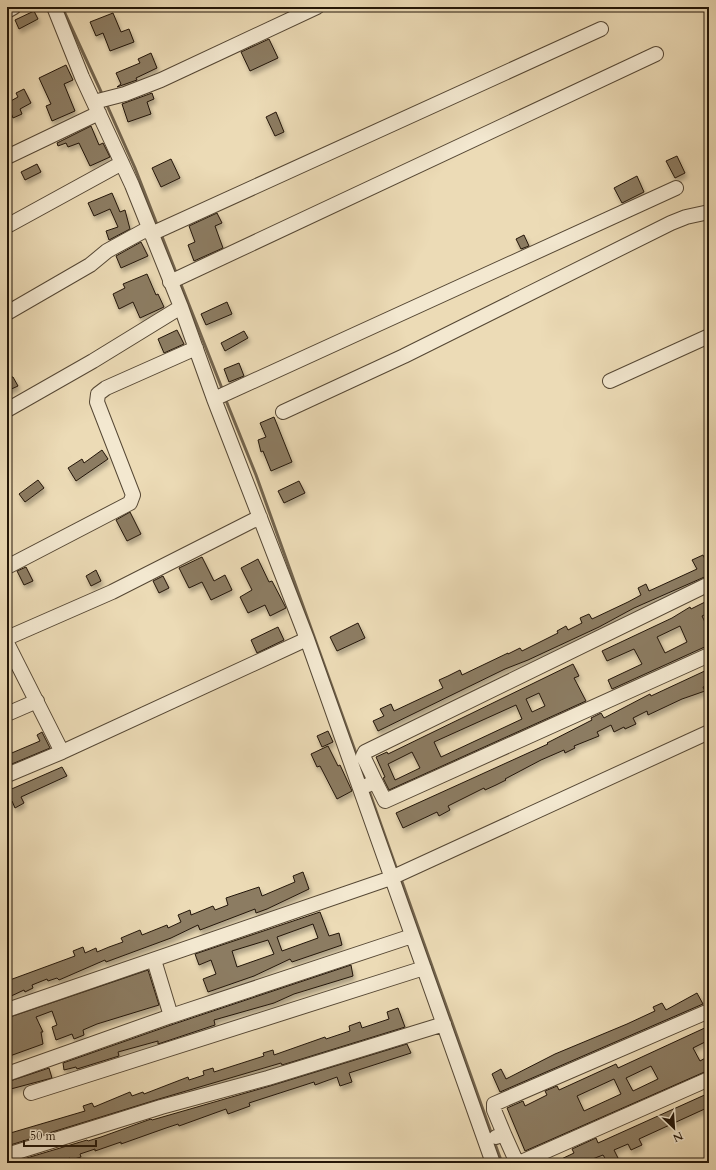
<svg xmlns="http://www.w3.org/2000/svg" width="716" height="1170" viewBox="0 0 716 1170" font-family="Cardo,serif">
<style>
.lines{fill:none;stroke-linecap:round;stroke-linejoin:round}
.stream{stroke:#73644d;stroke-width:3}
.building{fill:#8c7c62;stroke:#231608;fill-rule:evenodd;filter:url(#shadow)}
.minor-casing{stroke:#554734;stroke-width:16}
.minor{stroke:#f3e8d0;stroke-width:14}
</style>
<defs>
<filter id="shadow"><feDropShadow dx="2" dy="4" stdDeviation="2" flood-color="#0004"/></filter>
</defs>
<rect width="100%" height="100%" fill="#ecdbb6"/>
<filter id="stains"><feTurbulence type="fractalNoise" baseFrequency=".005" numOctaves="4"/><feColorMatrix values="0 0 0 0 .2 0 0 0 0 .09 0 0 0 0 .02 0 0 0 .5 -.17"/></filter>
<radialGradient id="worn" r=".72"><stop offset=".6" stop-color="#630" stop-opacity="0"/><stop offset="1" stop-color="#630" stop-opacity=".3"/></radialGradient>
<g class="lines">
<path class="stream" d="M62,7L103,96
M106,103L135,168L158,227
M161,234L177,275
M180,282L223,391
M225,398L256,475L358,759
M360,764L366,781
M368,788L397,870
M401,879L492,1135
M494,1141L502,1163"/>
</g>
<path class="building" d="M34,11L38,19L19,29L15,20Z
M113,13L121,32L129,29L134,42L110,51L103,33L96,36L90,22Z
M269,39L278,58L250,71L241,52Z
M151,53L157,68L136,78L137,80L117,87L121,84L116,73L140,63L138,59Z
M66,65L73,80L64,84L75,111L52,121L46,106L51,104L39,78Z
M24,89L31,103L20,109L22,114L13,118L7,103L18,97L16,93Z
M152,93L154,99L147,102L151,114L128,122L122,104Z
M276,112L284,132L275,136L266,117Z
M91,126L99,145L103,143L110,157L90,166L79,143L68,147L66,143L58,146L57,143Z
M677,156L685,173L675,178L666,161Z
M171,159L180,178L161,187L152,168Z
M37,164L41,172L25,180L21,172Z
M637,176L644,192L622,203L614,188Z
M112,193L120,212L125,210L130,229L109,240L106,231L118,227L110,209L94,216L88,203Z
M217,213L222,223L215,226L223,248L194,261L188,245L195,242L189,226Z
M524,235L529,246L521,249L516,239Z
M141,242L148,256L121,268L116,256Z
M147,274L156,295L158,294L164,307L140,318L133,302L119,309L113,294L125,288L123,284Z
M227,302L232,314L206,325L201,314Z
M177,330L184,344L164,353L158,339Z
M244,331L248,338L225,351L221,343Z
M239,363L244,376L229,382L224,369Z
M7,377H13L18,386L7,391Z
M274,417L292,462L271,471L263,451L261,452L258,440L266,437L260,423Z
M102,450L108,459L76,481L68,468L82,459L84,463Z
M38,480L44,488L25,502L19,494Z
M299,481L305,493L284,503L278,491Z
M130,512L141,534L127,541L116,520Z
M703,555L709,567V575L634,608L599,627L528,660L505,669L378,731L373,721L384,716L380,709L391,704L394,711L443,688L439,680L448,676L460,670L462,675L508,653V654L520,648L522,651L558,633L557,631L566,626L568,630L582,623L580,618L589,614L592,619L628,602L641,595L638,588L646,584L649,591L697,569L692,560Z
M202,557L214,581L225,575L232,590L211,600L202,582L189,588L179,568Z
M258,559L269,582L272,581L286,608L270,616L265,605L248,613L240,597L252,590L241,568Z
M26,567L33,581L24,585L17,571Z
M96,570L101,581L91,586L86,576Z
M163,576L169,588L159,593L153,581Z
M709,600V613L702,616L709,630V645L612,689L608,680L642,664L634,649L607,661L602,651L672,618L690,607L691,609ZM680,626L687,642L665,653L657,637Z
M358,623L365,638L337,651L330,637Z
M278,627L284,640L257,653L251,640Z
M573,664L579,676L574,678L586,701L389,790L383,778L385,777L376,757L387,752L388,754ZM539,693L545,706L532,712L526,699ZM516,705L522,719L441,757L434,742ZM412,752L420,768L395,780L388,764Z
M709,669V684L703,687L705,691L682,699L648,715L647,711L633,718L636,724L625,729L624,727L614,732L611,725L597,732L599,736L574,746L575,748L565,753L564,750L541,760L505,779L506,780L496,785L485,790L484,788L448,806L450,810L439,816L437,812L403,828L396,813L548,744L547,743L592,720L591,718L601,713L604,718L650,694L651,696Z
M328,731L333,742L322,747L317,736Z
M42,732L50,748L7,766V755L40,741L37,735Z
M328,746L338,766L340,765L352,791L337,799L320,766L317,767L311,754Z
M62,767L67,776L21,797L24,803L15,808L12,801L7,803V791Z
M303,872L309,889L267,909L256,913L255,909L200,930L198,925L171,938L106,962L105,960L59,980L57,978L48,981L47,979L32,985L33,988L25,992L24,990L7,998V981L75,956L73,951L83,947L85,953L96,948L97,952L109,947L123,942L121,938L140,930L142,935L167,925L168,928L181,922L178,915L190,910L191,915L213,906L215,910L228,905L226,898L259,887L262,896L295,882L293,876Z
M320,912L329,936L339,933L342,945L292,962L290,959L254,976L208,992L203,979L216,974L211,960L199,965L195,954ZM313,924L318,938L282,951L277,937ZM268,940L274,954L237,967L232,951Z
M351,965L353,976L294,994L274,1003L214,1020L215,1025L158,1044V1041L118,1052L119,1056L77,1069L76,1067L64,1070L63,1063L174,1024Z
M148,970L159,1005L97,1024L83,1030L84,1035L74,1039L72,1034L56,1040L52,1027L57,1025L52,1011L36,1017L43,1032H41L43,1044L7,1057V1018Z
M697,993L703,1004L500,1092L492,1074L501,1069L506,1079L555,1054L627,1024L655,1011L653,1007L662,1003L666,1010Z
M398,1008L405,1027L402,1028L282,1065L281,1063L159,1099L7,1146V1134L85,1111L83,1106L92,1103L94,1107L130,1092L132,1096L143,1092L144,1094L188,1077L189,1080L204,1075L203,1071L213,1068L214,1072L264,1056L263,1053L273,1050L274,1055L325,1037L326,1039L350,1031L349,1026L360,1022L362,1028L389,1019L387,1012Z
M709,1026V1040L693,1048L700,1061L709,1056V1070L525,1151L507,1108L523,1101L525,1106L547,1095L545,1091L557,1086L559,1090L616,1064L618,1068ZM651,1066L658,1079L633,1091L626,1078ZM614,1079L621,1094L584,1111L577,1096Z
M407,1044L411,1053L349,1073L352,1082L340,1086L337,1077L315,1085L314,1082L249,1103L250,1106L228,1114L226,1109L179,1126L178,1124L166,1128L121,1144V1142L95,1151V1149L80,1154L81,1157L71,1160L70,1158L54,1163H10L87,1140L88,1141L101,1137L151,1119L152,1120L270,1086Z
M49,1068L52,1078L7,1090V1082Z
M709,1093V1107L639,1139L642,1145L631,1150L628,1144L614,1150L618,1158L608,1163L603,1155L582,1163H553L574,1153L572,1149L596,1138L598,1143Z"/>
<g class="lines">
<defs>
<path id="minor" d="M54,7L82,77L132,185L181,307L214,399L307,639L493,1163
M7,11L14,7
M94,102L125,94L161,80L317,7
M7,157L99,113
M7,226L122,163
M151,234L601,29
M170,282L656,54
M7,313L90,265L107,251L149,228
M610,381L709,336
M214,399L676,188
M7,410L93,361L181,307
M283,412L404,356L671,223L686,217L709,212
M7,567L130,503L133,495L97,402L98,394L106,388L196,348
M7,638L112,592L260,517
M7,643L62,752L307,639
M7,714L37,701
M7,775L62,752
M375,781L363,756L365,752L709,584
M368,785L375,781L385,801L709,655
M154,960L171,1016L412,936
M7,1010L391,878L709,732
M7,1074L171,1016
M31,1093L424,968
M504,1134L494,1110V1104L709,1011
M496,1137L504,1134L517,1163
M7,1155L161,1107L268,1078L444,1024
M519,1163L709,1079"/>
</defs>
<use href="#minor" class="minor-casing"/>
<use href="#minor" class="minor"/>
</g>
<rect width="716" height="1170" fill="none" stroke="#ecdbb6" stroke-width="24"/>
<rect x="8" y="8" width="700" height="1154" fill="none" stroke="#231608" stroke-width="2"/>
<rect x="12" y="12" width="692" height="1146" fill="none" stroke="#231608"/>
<g transform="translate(674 1128) rotate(155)" stroke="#f3e8d0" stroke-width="3" paint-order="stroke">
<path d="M0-3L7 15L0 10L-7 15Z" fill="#231608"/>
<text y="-6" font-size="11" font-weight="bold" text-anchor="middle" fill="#231608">N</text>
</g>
<path d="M24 1140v6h72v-6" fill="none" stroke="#231608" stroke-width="2"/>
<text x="30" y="1140" font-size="12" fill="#231608" stroke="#f3e8d0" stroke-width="3" paint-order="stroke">50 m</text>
<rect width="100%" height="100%" filter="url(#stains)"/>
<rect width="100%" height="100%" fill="url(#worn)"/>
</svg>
